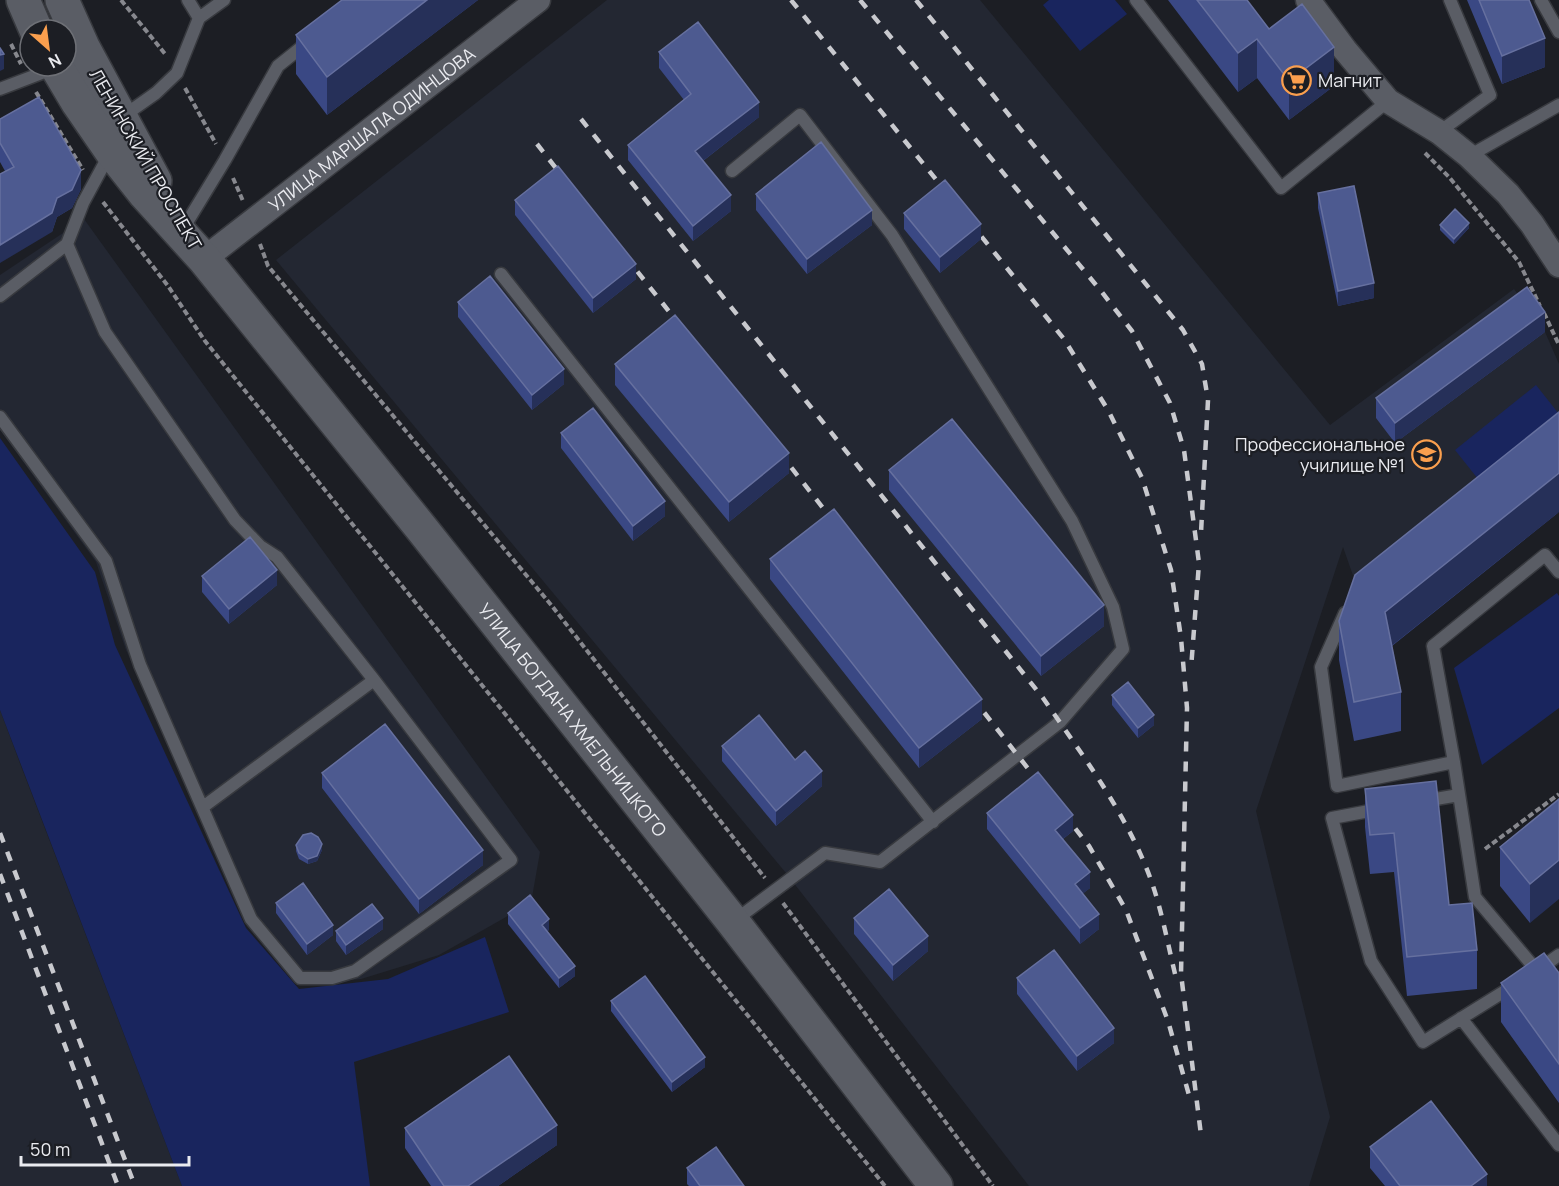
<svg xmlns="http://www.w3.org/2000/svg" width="1559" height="1186" viewBox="0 0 1559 1186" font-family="Manrope,sans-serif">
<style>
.built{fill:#232732}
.green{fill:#19255e}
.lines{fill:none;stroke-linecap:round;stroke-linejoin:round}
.service-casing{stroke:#383a3f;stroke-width:15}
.minor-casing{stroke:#383a3f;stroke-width:27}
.secondary-casing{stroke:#383a3f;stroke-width:36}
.path{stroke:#87888e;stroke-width:4;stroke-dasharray:6 3;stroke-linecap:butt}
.service{stroke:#5a5d65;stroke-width:12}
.minor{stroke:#5a5d65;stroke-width:24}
.secondary{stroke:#5a5d65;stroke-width:33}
.rail{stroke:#c8c9ce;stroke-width:4.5;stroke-dasharray:10 10;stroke-linecap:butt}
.wall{fill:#3a4884}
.shaded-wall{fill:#263059}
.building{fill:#4d5a90;stroke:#66709f;stroke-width:1.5}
.labels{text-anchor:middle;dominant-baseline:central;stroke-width:4.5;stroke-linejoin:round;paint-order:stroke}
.poi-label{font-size:18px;fill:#eaebf0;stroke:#1c1e24;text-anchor:start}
.street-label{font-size:18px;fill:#eaebf0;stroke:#1c1e24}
</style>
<rect width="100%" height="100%" fill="#1c1e24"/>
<path class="built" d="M607,0H980L1330,425L1514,289L1545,332L1559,364V423L1356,584L1343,547L1256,811L1330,1117L1309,1186H1029L786,873L276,260Z
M84,219L540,852L531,903L439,955L361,979L301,985L247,924L126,650L96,562L0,430V275Z
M0,710L21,766L182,1186H0Z"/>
<path class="green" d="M1049,0H1115L1127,14L1080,51L1043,5Z
M1536,385L1559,414L1482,484L1455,450Z
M0,438L95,572L115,645L246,928L299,989L388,979L485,937L509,1012L354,1062L370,1186H182L0,710Z
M1557,593L1559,596V708L1482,765L1454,668Z"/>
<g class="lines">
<defs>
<path id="service" d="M188,0L199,18L224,0
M1136,0L1281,188L1388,101
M1541,0L1559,32
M0,89L55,68
M122,117L156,93L177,73L199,18
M1439,132L1490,95L1450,0
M1469,156L1559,105
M732,171L800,115L892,235L1072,521L1113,607L1123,649L1060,722L880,862L825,853L734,921
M183,229L225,160L278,66L308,42
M501,274L933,822
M0,296L67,244L83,203L109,155
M0,417L106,561L140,665L251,919L300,978H332L355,971L511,860L374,680L277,557L260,546L235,520L105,332L67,244
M1345,613L1321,667L1337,786L1454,762L1475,897L1559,997
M1454,762L1433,646L1545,555L1559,572
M1424,801L1459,795
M203,807L374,680
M1380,809L1332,818L1371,961L1423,1042L1513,986
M1538,970L1559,955
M1461,1018L1559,1145"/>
<g id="minor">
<path d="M1308,0L1345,50L1388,101L1439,132L1469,156L1508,194L1532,224L1559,265"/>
<path id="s1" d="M204,259L538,0"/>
</g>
<g id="secondary">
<path d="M23,0L36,30"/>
<path d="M62,0L83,47L155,181"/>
<path id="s2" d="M56,66L78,103L111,151L145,194L204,259L422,529L733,922L936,1186"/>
</g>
</defs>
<use href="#service" class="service-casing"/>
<use href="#minor" class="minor-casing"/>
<use href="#secondary" class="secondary-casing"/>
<path class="path" d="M121,0L166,55
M11,44L21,64
M185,88L216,144
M36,92L83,170
M1425,153L1449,177L1519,262L1540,306
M233,178L243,201
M103,202L168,286L205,341L885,1186
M260,244L268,266L552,606L765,878
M1544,313L1559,345
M1485,849L1559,794
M783,903L993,1186"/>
<use href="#service" class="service"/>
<use href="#minor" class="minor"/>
<use href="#secondary" class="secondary"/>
<path class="rail" d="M791,0L951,198
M860,0L1101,291L1132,331L1170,403L1184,450L1199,563L1191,669
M916,0L1183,330L1202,364L1208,400L1201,533
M581,119L1043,698C1083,756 1127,814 1151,880C1162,911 1168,945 1176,978
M537,144L566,181
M969,221L1064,339L1108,410L1142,478L1171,570L1181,638L1187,708L1181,974L1201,1135
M625,256L683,329
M779,452L838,527
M972,697L1044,789
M1063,813L1089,846L1126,910L1168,1021L1189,1095
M0,833L135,1186
M0,874L118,1186"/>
</g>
<path class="wall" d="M342,0H478L327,115L296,74V35Z
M1168,0H1247L1269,29L1334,86L1289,120L1257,78L1238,92Z
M1467,0H1529L1545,67L1502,84Z
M659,52L759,117L703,161L731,211L693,241L628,160V145L684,100L659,68Z
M0,119L81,189L72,208L57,217L52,232L5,171L0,162Z
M1318,193L1374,298L1338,306L1318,208Z
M756,194L872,225L807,274L756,210Z
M515,200L636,279L593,313L515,215Z
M904,213L981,239L940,273L904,229Z
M1440,225L1469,228L1454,244L1440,230Z
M458,302L564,384L532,410L458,317Z
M1545,332L1395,443L1376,418V398Z
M615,364L789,473L729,522L615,385Z
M561,433L665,516L633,541L561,448Z
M889,470L1104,626L1041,676L889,490Z
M1559,512L1392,646L1401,692V731L1354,741L1339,660V621Z
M770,559L982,719L919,768L770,579Z
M202,576L277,585L229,624L202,592Z
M1112,695L1154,725L1138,738L1112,705Z
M722,746L795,760L822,786L776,826L722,761Z
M322,773L483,865L419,914L322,788Z
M1365,789L1449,905L1477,950V989L1407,996L1394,872L1370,874L1365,827Z
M1559,799L1530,923L1500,886V847Z
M987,813L1073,831L1063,839L1090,888L1082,894L1099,929L1080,944L987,829Z
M296,845L322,850L317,861L308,864L299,859L296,851Z
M276,903L333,935L307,955L276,913Z
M508,913L549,930L547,931L575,976L559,988L508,924Z
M854,918L928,951L893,981L854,934Z
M383,929L346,955L336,941V931Z
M1559,973V1103L1501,1022V983Z
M1017,978L1114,1043L1077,1071L1017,994Z
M611,1001L705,1067L672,1092L611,1011Z
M405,1128L557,1145L498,1186H431L405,1148Z
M1370,1147L1487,1186H1385L1370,1168Z
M687,1168L744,1186H689L687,1184Z"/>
<path class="shaded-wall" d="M427,0H478L327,115V77Z
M1545,38V67L1502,84V56Z
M1257,39V78L1238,92V53Z
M1334,47V86L1289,120V81Z
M4,54V69L0,71V55Z
M759,102V117L695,167V151Z
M81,170V189L72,208L57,217L52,232L0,263V245L57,198Z
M731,195V211L693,241V226Z
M872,210V225L807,274V259Z
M1469,223V228L1454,244V239Z
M981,224V239L940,273V257Z
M636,264V279L593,313V298Z
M1374,283V298L1338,306V291Z
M1545,312V332L1395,443V423Z
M564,369V384L532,410V395Z
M789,453V473L729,522V502Z
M1559,473V512L1385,651V612Z
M665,501V516L633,541V526Z
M277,570V585L229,624V609Z
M1104,605V626L1041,676V656Z
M982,699V719L919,768V748Z
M1154,715V725L1138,738V728Z
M822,771V786L776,826V811Z
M1073,815V831L1055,845V830Z
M322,844V850L317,861L308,864V859Z
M483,850V865L419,914V899Z
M1559,860V899L1530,923V884Z
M1090,872V888L1075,900V884Z
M1099,914V929L1080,944V928Z
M383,918V929L346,955V945Z
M549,919V930L542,935V925Z
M333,925V935L307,955V944Z
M928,936V951L893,981V965Z
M575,966V976L559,988V978Z
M1114,1028V1043L1077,1071V1056Z
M705,1057V1067L672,1092V1082Z
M557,1125V1145L498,1186H468Z
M1487,1174V1186H1471Z"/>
<path class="building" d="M342,0H427L327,77L296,35Z
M1197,0H1247L1269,29L1302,4L1334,47L1289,81L1257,39L1238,53Z
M1479,0H1529L1545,38L1502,56Z
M698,22L759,102L695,151L731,195L693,226L628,145L691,94L659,52Z
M0,48L4,54L0,55Z
M39,97L81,170L72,190L57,198L52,213L0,245V174L14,167L0,143V119Z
M821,142L872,210L807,259L756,194Z
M558,166L636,264L593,298L515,200Z
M945,180L981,224L940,257L904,213Z
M1354,186L1374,283L1338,291L1318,193Z
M1455,209L1469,223L1454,239L1440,225Z
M490,276L564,369L532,395L458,302Z
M1527,287L1545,312L1395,423L1376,398Z
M675,315L789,453L729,502L615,364Z
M593,408L665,501L633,526L561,433Z
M1559,412V473L1385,612L1401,692L1354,702L1339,621L1355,575Z
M952,419L1104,605L1041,656L889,470Z
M834,509L982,699L919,748L770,559Z
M250,537L277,570L229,609L202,576Z
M1128,682L1154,715L1138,728L1112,695Z
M759,715L795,760L805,751L822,771L776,811L722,746Z
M385,724L483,850L419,899L322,773Z
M1038,772L1073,815L1055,830L1090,872L1075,884L1099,914L1080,928L987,813Z
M1436,781L1449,905L1472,903L1477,950L1407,957L1394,833L1370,835L1365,789Z
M1559,799V860L1530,884L1500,847Z
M311,833L318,837L322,844L317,856L308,859L299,853L296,845L303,835Z
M303,883L333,925L307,944L276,903Z
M889,889L928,936L893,965L854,918Z
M530,895L549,919L542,925L575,966L559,978L508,913Z
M372,904L383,918L346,945L336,931Z
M1054,950L1114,1028L1077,1056L1017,978Z
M1544,953L1559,973V1064L1501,983Z
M645,976L705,1057L672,1082L611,1001Z
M509,1056L557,1125L468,1186H444L405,1128Z
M1431,1101L1487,1174L1471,1186H1400L1370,1147Z
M716,1147L744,1186H700L687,1168Z"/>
<defs>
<symbol id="supermarket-ring" viewBox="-11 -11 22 22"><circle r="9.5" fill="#1c1e24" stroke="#fa9f4e" stroke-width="1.5"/><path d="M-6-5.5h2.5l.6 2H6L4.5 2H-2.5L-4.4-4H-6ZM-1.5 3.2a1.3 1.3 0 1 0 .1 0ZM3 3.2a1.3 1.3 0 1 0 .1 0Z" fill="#fa9f4e"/></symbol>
<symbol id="university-ring" viewBox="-11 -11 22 22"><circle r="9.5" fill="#1c1e24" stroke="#fa9f4e" stroke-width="1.5"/><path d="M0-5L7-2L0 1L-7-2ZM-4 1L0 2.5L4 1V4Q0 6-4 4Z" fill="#fa9f4e"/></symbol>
</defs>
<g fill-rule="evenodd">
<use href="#supermarket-ring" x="1280" y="64" width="33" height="33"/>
<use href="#university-ring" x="1410" y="438" width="33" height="33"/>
</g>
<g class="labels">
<g class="poi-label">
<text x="1318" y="80">Магнит</text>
<text x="1405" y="444" text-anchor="end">Профессиональное<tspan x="1405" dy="21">училище №1</tspan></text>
</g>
<g class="street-label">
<text stroke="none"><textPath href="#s1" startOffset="212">УЛИЦА МАРШАЛА ОДИНЦОВА</textPath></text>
<text transform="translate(146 159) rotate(60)">ЛЕНИНСКИЙ ПРОСПЕКТ</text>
<text stroke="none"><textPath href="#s2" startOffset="834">УЛИЦА БОГДАНА ХМЕЛЬНИЦКОГО</textPath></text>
</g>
</g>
<g transform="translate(48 48) rotate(152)"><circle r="28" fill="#1c1e24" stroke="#6e7076" stroke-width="1.5"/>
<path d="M0-4.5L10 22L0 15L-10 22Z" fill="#fa9f4e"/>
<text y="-9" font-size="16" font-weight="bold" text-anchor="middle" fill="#eaebf0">N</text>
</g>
<path d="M21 1156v9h168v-9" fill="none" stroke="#eaebf0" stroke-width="3"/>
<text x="30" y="1156" font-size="18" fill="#eaebf0" stroke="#1c1e24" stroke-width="4.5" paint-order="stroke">50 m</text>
</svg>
